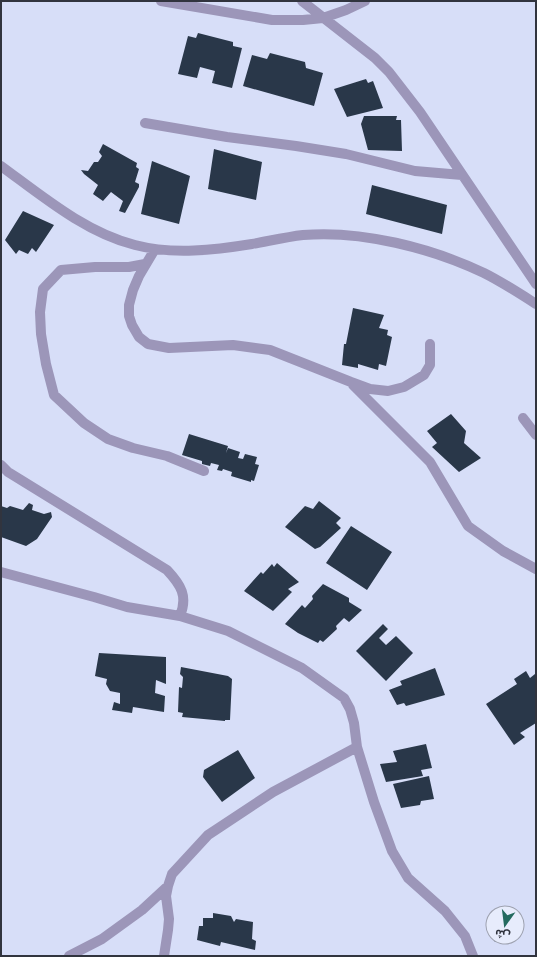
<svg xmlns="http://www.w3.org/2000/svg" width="537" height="957" viewBox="0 0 537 957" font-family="'PT Serif','Noto Sans Arabic',serif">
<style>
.building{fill:#293749}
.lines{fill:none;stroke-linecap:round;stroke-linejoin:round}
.minor{stroke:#9c96b9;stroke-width:10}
</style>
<rect width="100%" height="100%" fill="#d7def8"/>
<path class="building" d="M198,33L233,42V46L242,48L232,88L212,83L215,71L200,67L197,78L178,74L188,36L196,38Z
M270,53L305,62L306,68L323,73L314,106L243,86L252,55L267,59Z
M366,79L368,83L373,81L383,108L347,117L334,89Z
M364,116H397L396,120H401L402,151L368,150L361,124Z
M103,144L137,163L136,167L139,169L135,182L139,184V187L125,213L119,211L123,201L111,192L103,201L93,194L98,185L84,174L81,170L88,171L94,162H98L102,156L99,152Z
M214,149L262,162L256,200L208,189Z
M152,161L190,176L179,224L141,214Z
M372,185L447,205L442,234L366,214Z
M23,211L54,225L36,252L32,248L28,254L19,250L16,254L5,240Z
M353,308L384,315L379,328L388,330L387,335L392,337L386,366L379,364L378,370L358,364V368L342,365L344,344H346Z
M451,414L466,431L464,443L481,458L459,472L432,447L437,443L427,431Z
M189,434L228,446L226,453L228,448L240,452L238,458L243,459L245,454L257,457L255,464L259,465L254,481L251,480V482L231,476L232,472L223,469L222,471L217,470L219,465L211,463L210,466L202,464V461L182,455Z
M319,501L341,518L336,523L341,528L320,547L315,549L285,527L305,506L313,509Z
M29,503L33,505L32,510L44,514L51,512L52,517L37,539L26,546L1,537V506L7,508L10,506L23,510Z
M351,526L392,552L367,590L326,563Z
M277,563L299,582L288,589L292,592L273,611L244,591L261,572L263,574L272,564L274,567Z
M323,584L349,598V602L362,610L349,622L344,618L336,626L337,629L323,642L320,640L318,643L298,633L285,624L302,605L305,608L313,599L312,596Z
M383,624L388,629L379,638L386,645L396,636L413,653L386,681L356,651Z
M99,653L166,657V684L156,680L155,693L165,696L164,712L133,707L132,713L112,710L114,702L120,704V693L110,691L106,684L107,679L95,676Z
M181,667L228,676L232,679L230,720H225V721L182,717L183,713L178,712L179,687L182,688L183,677L180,674Z
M435,668L445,695L406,706L404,703L397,705L389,690L402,685L400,681Z
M526,671L530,678L535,674L536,676V723L520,733L525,737L514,745L486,704L517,684L514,679Z
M426,744L432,768L421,770L423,776L386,782L380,764L397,762L393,751Z
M238,750L255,778L222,802L203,777L204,770Z
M429,776L434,799L421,801L420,805L401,808L393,784Z
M213,913L231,916L234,922L236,919L253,922L252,939L256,941L255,950L221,942L220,946L197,940L199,926H203V918H213Z
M493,928V937H506L495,942L489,929Z"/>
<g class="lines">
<path class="minor" d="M161,1L272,20H303L323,18L346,10L365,1
M302,1L375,58L389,72L420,112L536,284
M145,123L227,137L296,146L346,154L415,171L462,175
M1,166C42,196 86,233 135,245C173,255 215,250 252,244C269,241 286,237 303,235C362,230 431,248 484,273C502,282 519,293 536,304
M155,249L139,276L133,290L129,305V316L132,325L139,337L148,344L169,348L233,345L270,350L351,382L370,389L388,391L404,387L424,375L430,365V344
M145,264L129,267H95L61,270L43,289L40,312L41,334L46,364L54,395L84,423L108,439L133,448L167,456L204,471
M353,385L430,462L468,526L503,551L536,569
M523,418L536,435
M1,465L8,472L167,570C181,585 188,596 180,616
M1,572L94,597L127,607L180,616L228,631L302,668L344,698L350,709L354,723L357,747L374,802L392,851L408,878L445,911L465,936L473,956
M69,956L102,939L142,910L168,886
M164,956L168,930L169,919L166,896L168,886L172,874L208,835L273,792L357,747"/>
</g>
<rect width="537" height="957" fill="none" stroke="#31343e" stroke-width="4"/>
<g transform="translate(505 925) rotate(194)"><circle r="19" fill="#e7ecfc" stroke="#9ea2b0"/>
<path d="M0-3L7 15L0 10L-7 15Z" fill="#236a5f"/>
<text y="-6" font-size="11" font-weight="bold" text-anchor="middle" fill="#31343e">ش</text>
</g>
</svg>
